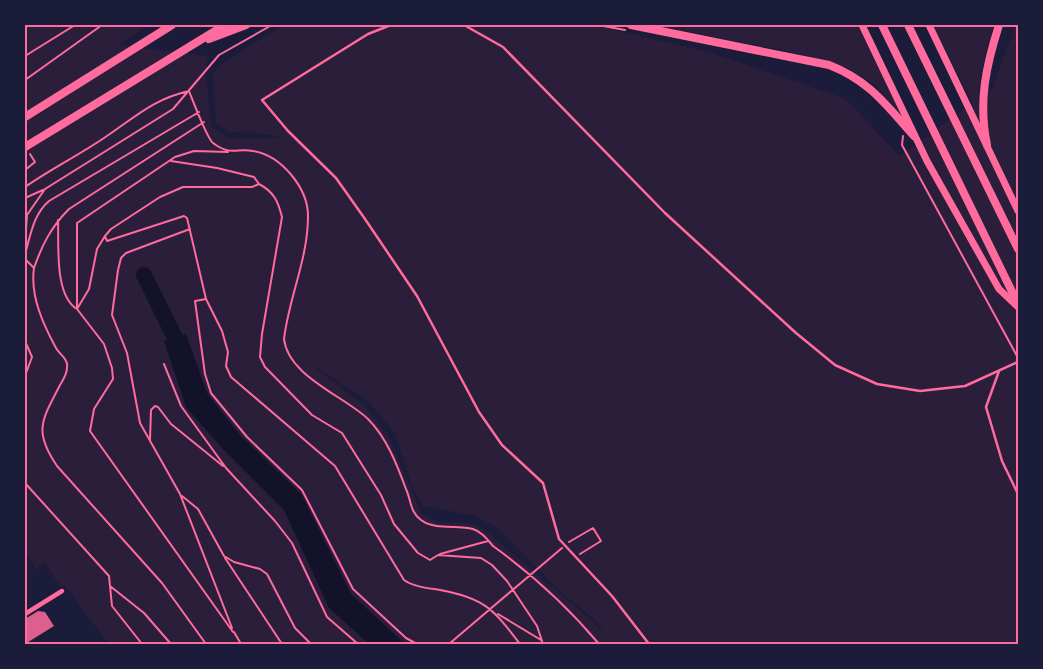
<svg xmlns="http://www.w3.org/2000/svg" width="1043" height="669" viewBox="0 0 1043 669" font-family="Arial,sans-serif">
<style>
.green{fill:#2a1e3b;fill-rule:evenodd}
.water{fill:#12122b}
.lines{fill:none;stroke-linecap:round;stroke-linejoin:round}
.river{stroke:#12122b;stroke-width:16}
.building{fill:#dd5f8e}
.path{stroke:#ff6b9d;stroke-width:2}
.service{stroke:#ff6b9d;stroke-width:2.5}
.minor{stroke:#ff6b9d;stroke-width:4.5}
.primary{stroke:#ff6b9d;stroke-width:7}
.trunk{stroke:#ff6b9d;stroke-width:8}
.neatline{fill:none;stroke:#ff6b9d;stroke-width:2}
</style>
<rect width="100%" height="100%" fill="#1b1b3a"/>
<path class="green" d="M25,25H150L118,45L208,56L206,74L211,126L228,138H283L259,133L230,132L216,123L213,75L217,67L283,25H594L708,52L844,98L900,156L972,103L933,25H994L981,70L978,99L993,88L1015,25H1018V644H109L65,586L61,588L45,563L36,569L25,553ZM308,362L368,401L394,432L413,489L423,506L476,516L497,528L562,593L594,619L607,637L589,618L485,530L470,523L437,522L422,514L388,435L365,406Z
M652,25H857L906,122L876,85L845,67L788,51Z"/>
<path class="water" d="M186,334L207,393L240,435L302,495L351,594L405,644H369L329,608L284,510L221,447L186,407L164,341Z"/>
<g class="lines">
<path class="river" d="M144,275L184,356"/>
</g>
<path class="building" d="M38,611L45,612L54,626L25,644V619Z"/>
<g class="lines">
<path class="path" d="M598,25L625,30
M25,56L75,25
M25,80L102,25
M903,136L902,145L1017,356
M228,152L194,151L175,157L77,223V309L104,344L112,368L113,379L94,409L90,431L233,632
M171,161L217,168L254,177L259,184
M25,170L35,162L30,154
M25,187C51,169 79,155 104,138C134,118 153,99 189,91C193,101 207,138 213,143C230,156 236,148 253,151C281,155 308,188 308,216C308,259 289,297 284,339C288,376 344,396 368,419C387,438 397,465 406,489C411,500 410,512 421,520C434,530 457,525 473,529C482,532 487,539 493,546
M25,198L43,190
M58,220C59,244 54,295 77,309L89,289L97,249L105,236
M190,229L126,253L121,258L118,270L112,315L127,353L140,423L180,494L232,628
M25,243L27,215L45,189L173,109L219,55L272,25
M25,254C31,234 33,215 49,201L199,112
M25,259L34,268C30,296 43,324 56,348C59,354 66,357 67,364C68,371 64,379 60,385C42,420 33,431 57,466L162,583L206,644
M34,268C42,245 51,227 69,209L204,122
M206,299L195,301L205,374L211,393L247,437L302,490L353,589L406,638L417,644
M25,341L32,357L25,376
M164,364L181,406L226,468L275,521L292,543L327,617L358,644
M150,440L151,410L155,406L158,407L171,424L223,466
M25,483L109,576L112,606L142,644
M182,496L198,509L224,556L234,562L260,569L267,574L295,628L311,644
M569,542L593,528L601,541L580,554
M493,546C533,575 568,607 599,644
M440,554L488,541
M225,558L282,644
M110,586L144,613L171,644
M498,614L541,640
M234,632L241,644
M449,644L562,548
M520,644C494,610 485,598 440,590C428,588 414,587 404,580L335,466L231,377L226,366L228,352L222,331L206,299L187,218L184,216L107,241L105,236L111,229L160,197L183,187H252L259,184C274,192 278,201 282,217L262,334L260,357L265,367L312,415L342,433L381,495L394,524L418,553L430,560L438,555L481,558L492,565L507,581L537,626L543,644"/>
<path class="service" d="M391,25L368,34L262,100L288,131L336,178L365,219L417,296L479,412L502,445L543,483L559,539L612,596L649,644
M464,25L503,47L665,213L796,333L835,365L877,384L920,391L965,386L1018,362
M999,371L986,407L1002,461L1018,494"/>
<path class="minor" d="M25,614L62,591"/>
<path class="primary" d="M862,25L927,161L999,289L1018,307
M929,25L1018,211"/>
<path class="trunk" d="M631,25L829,65C870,81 886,105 914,136
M882,25L1018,304
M908,25L1018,249
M209,39L246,25
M25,117L172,25
M987,145C978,102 986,66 999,25
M25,147L225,25"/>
</g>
<rect width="1043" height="669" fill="none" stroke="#1b1b3a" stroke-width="52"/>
<rect x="26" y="26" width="991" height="617" class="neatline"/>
</svg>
